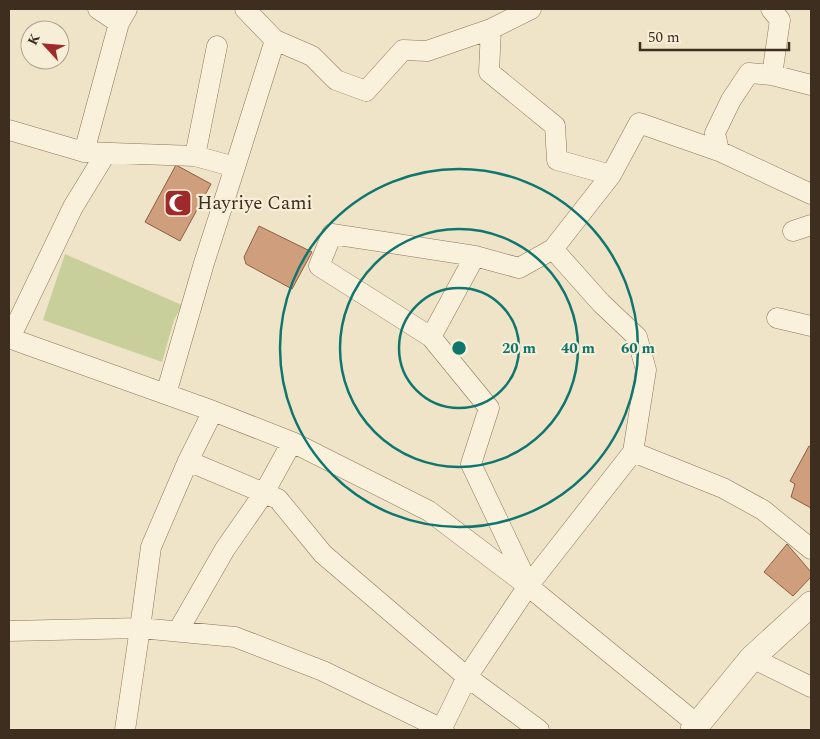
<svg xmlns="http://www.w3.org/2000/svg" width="820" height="739" viewBox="0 0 820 739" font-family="Spectral,serif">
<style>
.green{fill:#c9cf9b}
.building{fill:#cf9f7d;stroke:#8d5f41}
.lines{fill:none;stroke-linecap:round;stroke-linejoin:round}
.minor-casing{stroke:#8d765c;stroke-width:21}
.tertiary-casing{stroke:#8d765c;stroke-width:26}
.minor{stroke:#faf1dc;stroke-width:20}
.tertiary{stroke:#faf1dc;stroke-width:25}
.ring{fill:none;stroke:#0f766e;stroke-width:2.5}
.labels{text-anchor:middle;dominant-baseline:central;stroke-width:4.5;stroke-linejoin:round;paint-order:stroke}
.poi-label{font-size:19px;fill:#3d2e20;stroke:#f7eed8;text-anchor:start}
.centre{fill:#0f766e;stroke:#f7eed8;stroke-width:2.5}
.ring-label{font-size:15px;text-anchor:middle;font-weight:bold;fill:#0f766e;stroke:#f7eed8;stroke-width:4.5;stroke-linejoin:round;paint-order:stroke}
</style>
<rect width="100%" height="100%" fill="#f0e4c8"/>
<path class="green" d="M65,254L182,305L174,320L162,362L43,320Z"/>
<path class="building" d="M176,165L211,184L180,241L145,222Z
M259,226L312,252L292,289L246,264L244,257Z
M809,446L811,447V508L791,497L795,484L790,481Z
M787,544L811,572V577L793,596L764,572Z"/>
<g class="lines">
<defs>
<path id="minor" d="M98,9L119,23
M771,9L780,20L772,75
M491,29L531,9
M275,40L312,56L336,80L366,91L403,50L427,51L491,29L489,72L555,126L557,160L611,175
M811,85L772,75L749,73L731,100L715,133L719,151L811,194
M9,130L84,152L195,156L235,167L204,263L166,394
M719,151L639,123L611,175L553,249L601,303L637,337L646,370L633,452L723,488L763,510L811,549
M84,152L119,23L127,9
M195,156L217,46
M235,167L275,40L245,9
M793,231L811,225
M475,256L519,268L553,249
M777,318L811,326
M431,337L319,266L332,234L475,256L431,337L489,408L471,464L528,584
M9,338L213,411L292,442L429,511L528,586L698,725
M10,338L73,207L106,153
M213,411L188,461L278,499L323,554L467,677L539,730
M9,631L140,628L151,547L188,461
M178,631L225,549L264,493L292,442
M752,658L811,687
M442,728L467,677L528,586L633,452
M125,730L140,628L235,637L323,671L444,730"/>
<path id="tertiary" d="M693,730L752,658L811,604"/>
</defs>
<use href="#minor" class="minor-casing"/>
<use href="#tertiary" class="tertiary-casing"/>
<use href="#minor" class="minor"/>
<use href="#tertiary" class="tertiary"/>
</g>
<g class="ring">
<circle cx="459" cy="348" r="60"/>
<circle cx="459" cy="348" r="119"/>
<circle cx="459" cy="348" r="179"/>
</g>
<defs>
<symbol id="mosque-square" viewBox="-11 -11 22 22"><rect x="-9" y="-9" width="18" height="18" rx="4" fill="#9e2a2b" stroke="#f7eed8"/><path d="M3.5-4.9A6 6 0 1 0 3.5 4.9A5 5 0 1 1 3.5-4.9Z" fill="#fff"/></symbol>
</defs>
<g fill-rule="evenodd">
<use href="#mosque-square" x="162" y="187" width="32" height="32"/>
</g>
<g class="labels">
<g class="poi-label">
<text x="197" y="203">Hayriye Cami</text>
</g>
</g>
<circle cx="459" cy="348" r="8" class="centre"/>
<g class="ring-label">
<text x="519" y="353">20 m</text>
<text x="578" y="353">40 m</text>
<text x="638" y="353">60 m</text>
</g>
<rect width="820" height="739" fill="none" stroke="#3d2e20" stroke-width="20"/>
<g transform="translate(45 45) rotate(296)"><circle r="24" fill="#f7eed8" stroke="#ada18e"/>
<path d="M0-4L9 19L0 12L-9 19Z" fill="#9e2a2b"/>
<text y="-8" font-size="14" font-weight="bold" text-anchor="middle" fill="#3d2e20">K</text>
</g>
<path d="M640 42v8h149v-8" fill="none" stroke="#3d2e20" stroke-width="2.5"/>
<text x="648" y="42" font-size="15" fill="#3d2e20" stroke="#f7eed8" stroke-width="4" paint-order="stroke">50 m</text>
</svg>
